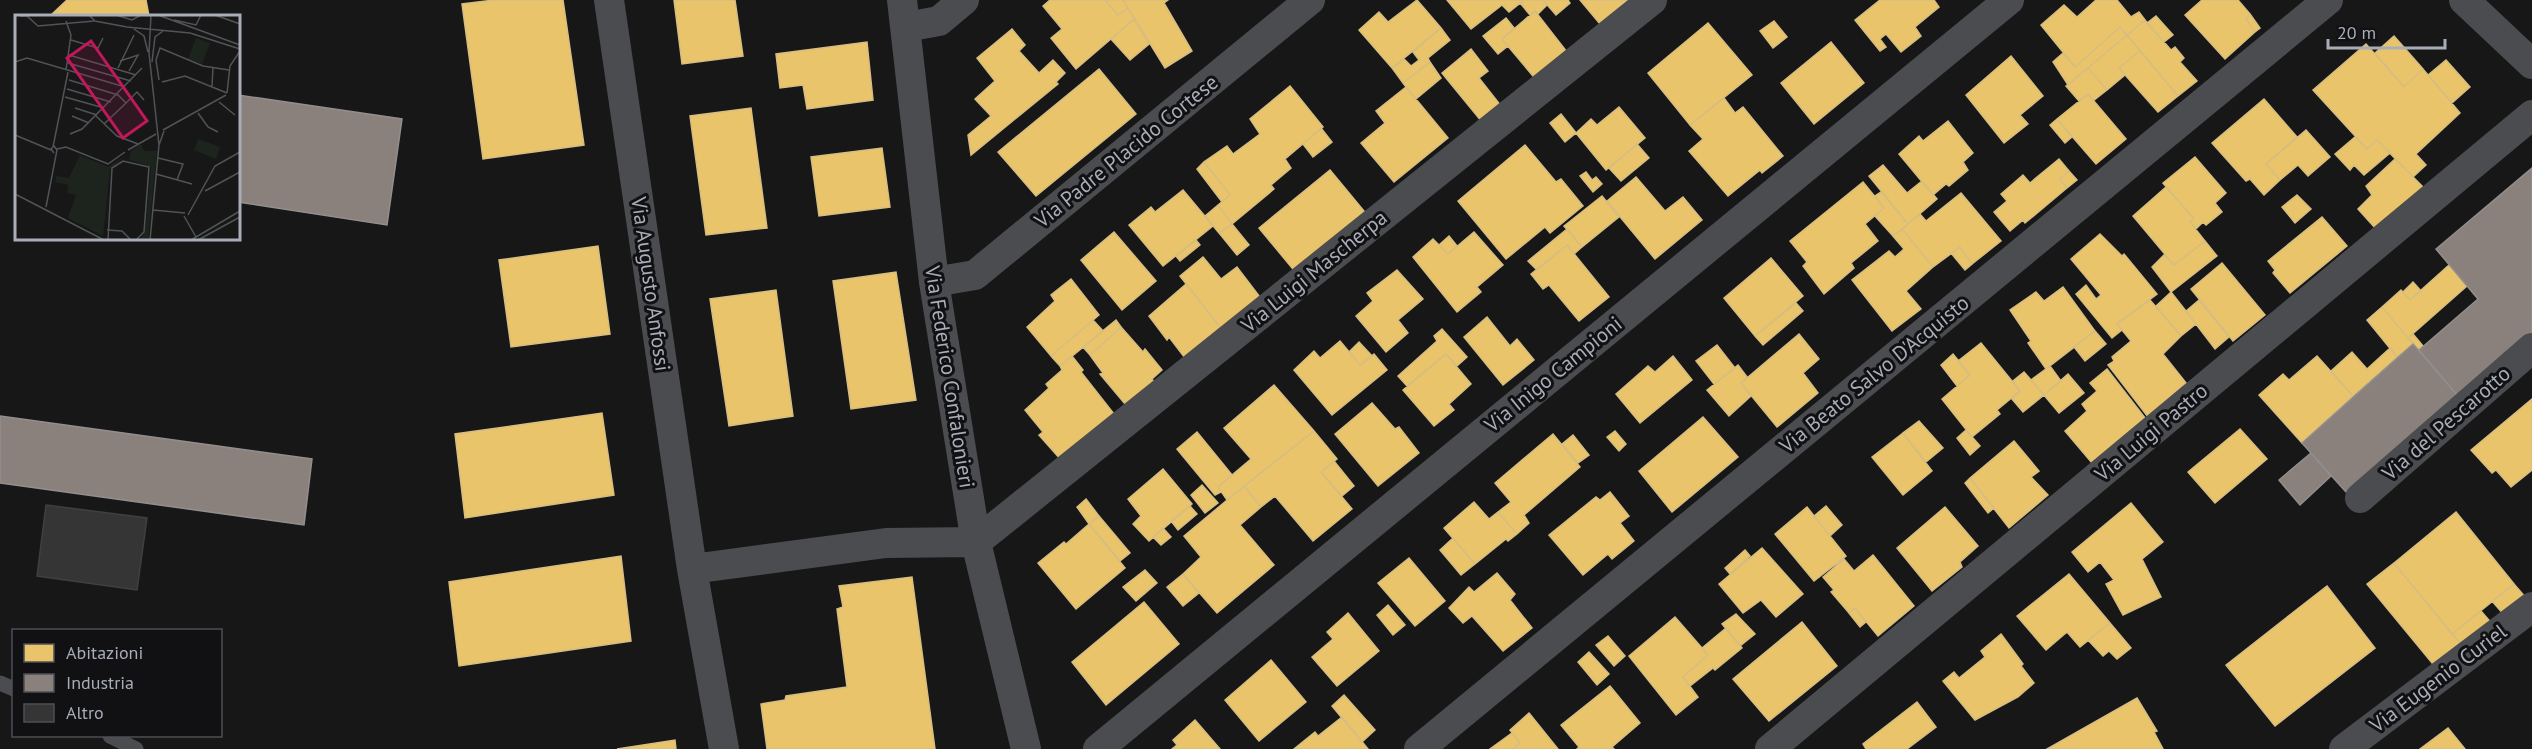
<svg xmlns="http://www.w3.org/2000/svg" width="2532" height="749" viewBox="0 0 2532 749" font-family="'PT Sans',sans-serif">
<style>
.homes{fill:#e9c46a;stroke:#d6bd81;stroke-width:1.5}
.industry{fill:#8a817c;stroke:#938e8e;stroke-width:1.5}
.building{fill:#353536;stroke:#3f4043;stroke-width:1.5}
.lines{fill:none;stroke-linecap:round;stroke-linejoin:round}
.service{stroke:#4b4c50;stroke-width:15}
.minor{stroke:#4b4c50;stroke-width:30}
.labels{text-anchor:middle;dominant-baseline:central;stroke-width:6;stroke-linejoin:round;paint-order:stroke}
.street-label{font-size:21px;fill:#a8adb8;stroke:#111113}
.inset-road{fill:none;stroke:#515357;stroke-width:1.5}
.view{fill:#c2185b;fill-opacity:0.15;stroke:#c2185b;stroke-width:3}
.inset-edge{fill:none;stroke:#a8adb8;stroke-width:3}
</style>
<rect width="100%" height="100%" fill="#171717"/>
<path class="homes" d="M67,0H146L149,16H50Z
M494,0H563L584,145L483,159L462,4Z
M674,0H735L743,56L682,64Z
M1050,0H1105L1118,15L1128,8L1134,19L1076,69L1051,38L1062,29L1043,6Z
M1105,0H1123L1128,8L1118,15Z
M1123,0H1168L1164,3L1192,51L1165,68Z
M1417,0L1441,28L1392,68L1359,30L1379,12L1388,22Z
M1447,0H1524L1509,12L1502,5L1471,29Z
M1524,0H1543L1547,5L1538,14L1535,11L1530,15L1520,3Z
M1543,0H1568L1570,3L1556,15Z
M1580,0H1628L1600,24Z
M1880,0H1934L1939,7L1915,27L1921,36L1901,52L1886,34L1880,39L1886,47L1880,51L1855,20Z
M2096,0H2117L2131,17L2139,12L2145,20L2127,35L2120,27L2075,67L2041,25L2064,5L2077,17Z
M2202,0H2238L2250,14L2246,19L2255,32L2225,59L2185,15Z
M1535,11L1570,56L1538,82L1502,39Z
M2250,14L2260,28L2255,32L2246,19Z
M2156,16L2173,35L2164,42L2147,23Z
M1506,18L1514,28L1502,39L1508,46L1498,54L1483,36Z
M1134,19L1149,44L1130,60L1111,39Z
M2145,20L2171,50L2175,47L2184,58L2180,62L2197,81L2178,96L2127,35Z
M1774,21L1787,37L1773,48L1760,31Z
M1708,23L1752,75L1690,125L1648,73Z
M2120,27L2127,35L2068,85L2053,62L2063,53L2075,67Z
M1441,28L1450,40L1428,58L1430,62L1403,83L1392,68L1404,59L1411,66L1419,60L1413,52Z
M1012,29L1025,45L1019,51L1039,73L1053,60L1065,73L1056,82L1058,84L971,155L968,135L991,116L975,99L995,81L977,58Z
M2127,35L2140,51L2119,68L2125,75L2107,90L2088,68Z
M2394,36L2423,69L2404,87L2375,53Z
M867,42L873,100L807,109L803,85L780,88L776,54Z
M1831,42L1864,83L1814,124L1781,83Z
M2366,44L2404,87L2423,69L2460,113L2416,154L2426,165L2413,177L2377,140L2367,149L2313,90Z
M1471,49L1488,71L1479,78L1501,106L1482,122L1442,73Z
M2140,51L2178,96L2158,112L2119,68Z
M2011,56L2043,96L2020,115L2028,124L2004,143L1966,95Z
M2446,60L2470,87L2452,103L2428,75Z
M1430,62L1441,78L1416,99L1403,83Z
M2088,68L2107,90L2093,101L2088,94L2079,101L2066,86Z
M1099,69L1136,114L1036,196L998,152Z
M1290,86L1323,127L1285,159L1291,168L1271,185L1274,189L1232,224L1218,205L1230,195L1204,162L1227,146L1233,154L1260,134L1250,119Z
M1406,87L1448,138L1394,182L1361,143L1385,123L1376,111Z
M2088,94L2126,139L2096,164L2057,119Z
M1724,98L1735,113L1743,107L1783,156L1762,173L1760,170L1728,196L1689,151L1703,139L1690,125Z
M2264,99L2297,137L2266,164L2280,180L2264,195L2250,179L2246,181L2212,143Z
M1619,107L1645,138L1606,170L1576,133L1591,119L1597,125Z
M751,108L767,228L706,235L690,116Z
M1561,114L1576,133L1565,142L1550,123Z
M2057,119L2072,137L2065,143L2050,125Z
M1948,121L1973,153L1963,162L1968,170L1949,186L1946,184L1933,195L1899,154L1919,136L1923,141Z
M1321,128L1332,142L1313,157L1303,144Z
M2306,130L2330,157L2308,176L2298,165L2280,180L2266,164Z
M2355,137L2367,149L2377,140L2390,153L2364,175L2354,165L2350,170L2335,154Z
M1637,144L1649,158L1621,181L1609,168Z
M1525,145L1556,182L1561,179L1583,206L1550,233L1545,227L1506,259L1458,201Z
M882,148L890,207L819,216L811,157Z
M2195,157L2226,193L2215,203L2222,212L2206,225L2203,222L2196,229L2190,222L2194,219L2163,183Z
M2059,159L2069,171L2060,179L2067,188L2025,223L2023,220L2010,231L1994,212L2007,201L2001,194L2023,175L2030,183Z
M2395,159L2423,187L2376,229L2358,209L2372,195L2366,186Z
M1204,162L1230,195L1222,202L1197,169Z
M1883,165L1907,193L1922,181L1937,199L1908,224L1869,176Z
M1330,170L1368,216L1297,274L1259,228Z
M2069,171L2077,180L2067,188L2060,179Z
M1586,172L1592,180L1596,177L1602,184L1593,192L1580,176Z
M1636,177L1665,211L1683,197L1702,220L1655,259L1607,201Z
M1863,182L1884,208L1865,224L1878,241L1851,263L1854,268L1824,294L1803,266L1807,262L1790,241Z
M2166,187L2194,219L2190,222L2205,241L2174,265L2133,216Z
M1183,190L1213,226L1163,266L1129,225L1151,207L1155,212Z
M1881,192L1908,224L1893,236L1875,216L1884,208L1875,196Z
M1961,193L2001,241L1972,264L1960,247L1933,267L1902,229L1920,214L1926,221Z
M2297,195L2311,209L2295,223L2282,207Z
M1602,196L1619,217L1582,247L1564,226Z
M1218,205L1232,224L1219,233L1205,216Z
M2322,217L2347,246L2290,293L2273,273L2275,270L2268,261Z
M1232,224L1249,245L1237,255L1219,233Z
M1567,229L1582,247L1574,254L1567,245L1537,270L1528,261Z
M1902,229L1933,267L1906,291L1921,309L1892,331L1852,280L1889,251L1895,257L1904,249L1893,236Z
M1114,232L1156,281L1122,310L1081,260Z
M1474,232L1503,265L1477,287L1481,292L1457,312L1413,257L1433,239L1448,254Z
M2100,234L2122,256L2124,254L2157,294L2117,324L2122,330L2112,338L2076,294L2086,285L2096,299L2101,295L2071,259Z
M1449,236L1457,246L1448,254L1439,245Z
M1196,240L1200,245L1180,261L1176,256Z
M2205,241L2217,256L2171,292L2152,267L2164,255L2174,265Z
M1567,245L1609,297L1579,321L1549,285L1543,289L1531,274Z
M598,246L610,334L511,347L499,260Z
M1960,247L1972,264L1965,270L1951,253Z
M1203,257L1221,279L1237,267L1263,301L1224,332L1180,276Z
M1771,258L1803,296L1755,336L1724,298Z
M2222,263L2265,315L2233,341L2191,289Z
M2449,265L2467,286L2408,338L2382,307L2401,290L2410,300Z
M1397,270L1423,299L1398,320L1408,333L1386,352L1356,316L1373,301L1367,293Z
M896,272L916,400L851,409L833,281Z
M1071,279L1099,315L1051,356L1027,327L1055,301L1051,295Z
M2413,282L2421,291L2410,300L2403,292Z
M1186,284L1224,332L1188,362L1169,337L1167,340L1149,316Z
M2063,287L2095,331L2046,369L2028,343L2031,341L2010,310L2036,292L2044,301Z
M776,290L793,416L729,426L710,299Z
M2171,292L2196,324L2181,336L2156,306Z
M2150,300L2181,336L2163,354L2186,383L2148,417L2108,365L2114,361L2112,357L2131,341L2117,324Z
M2199,300L2229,337L2215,349L2186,311Z
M1796,303L1803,311L1763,345L1755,336Z
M2382,307L2413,344L2397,357L2367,320Z
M1487,317L1510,346L1517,339L1534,360L1503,385L1464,337Z
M1093,320L1103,331L1060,366L1051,356Z
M1116,320L1121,327L1090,355L1083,347Z
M1121,327L1143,352L1145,349L1162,370L1152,379L1160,389L1131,411L1100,374L1103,373L1090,355Z
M1442,329L1467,357L1457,366L1446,354L1407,386L1398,376L1437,341L1434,336Z
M2095,331L2106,344L2085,361L2074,347Z
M1799,334L1819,359L1803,373L1818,393L1777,427L1741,383Z
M2413,334L2423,346L2419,350L2408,338Z
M1340,341L1360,365L1374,354L1387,370L1332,415L1294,370L1314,351L1320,358Z
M1359,342L1372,356L1360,365L1349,352Z
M1981,343L2020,391L1997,410L2000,414L1972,437L1942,399L1970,375L1958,361Z
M1717,345L1735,368L1714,384L1696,361Z
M2390,348L2397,357L2353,396L2331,371L2352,352L2367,369Z
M1446,354L1471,384L1449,404L1454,410L1434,426L1403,390Z
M1953,354L1970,375L1957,386L1941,365Z
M1072,356L1083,370L1081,372L1118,419L1062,461L1039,435L1043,432L1025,410L1049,388L1046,384L1062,370L1060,366Z
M1673,356L1692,380L1640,423L1616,394L1648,366L1655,372Z
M2317,356L2353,396L2302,443L2259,395L2283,374L2289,380Z
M1738,365L1747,377L1741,383L1751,396L1729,416L1707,390Z
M2050,366L2061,381L2044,395L2031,380Z
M2107,369L2145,418L2092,463L2065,431L2087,411L2082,404L2097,391L2090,383Z
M2024,372L2044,395L2023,412L2012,399L2020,391L2013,381Z
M2068,374L2084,393L2059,413L2044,395Z
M1274,385L1314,431L1227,500L1218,487L1251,459L1224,428Z
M2532,399V470L2511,487L2496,470L2492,473L2471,450Z
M1372,403L1395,429L1399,427L1419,453L1378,486L1335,434Z
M602,413L614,495L465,518L455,434Z
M1703,417L1738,457L1672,512L1639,471Z
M1919,421L1943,448L1926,462L1903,433Z
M2240,429L2267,459L2215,503L2188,472Z
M1966,430L1980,446L1970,455L1957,438Z
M1314,431L1337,459L1321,472L1352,509L1313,541L1275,496L1261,507L1244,486Z
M1615,431L1626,444L1619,451L1607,437Z
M1197,432L1232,475L1218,487L1221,492L1215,495L1177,449Z
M1903,433L1932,471L1903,495L1872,457Z
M1553,434L1580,467L1524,515L1529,523L1517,534L1498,512L1511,502L1495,483Z
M1573,435L1589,455L1578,463L1562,444Z
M2014,441L2039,471L2031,477L2048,495L2009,528L1970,478Z
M1334,461L1354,486L1342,496L1321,472Z
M1163,469L1192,504L1149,541L1133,524L1141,516L1128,499Z
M1970,478L1994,508L1988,513L1965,483Z
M1202,485L1218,503L1205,513L1191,495Z
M1244,486L1261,507L1240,525L1274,565L1217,613L1183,574L1201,557L1184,536Z
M1610,492L1629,516L1620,523L1634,541L1612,559L1608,554L1583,575L1549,535L1596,497L1600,500Z
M1086,499L1099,516L1089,524L1077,507Z
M1474,502L1489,519L1498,512L1517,534L1508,541L1506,539L1475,564L1444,528Z
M2131,503L2163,542L2142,559L2161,597L2123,615L2106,584L2114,580L2100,562L2088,572L2072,552Z
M1190,506L1197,514L1178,530L1171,521Z
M1826,506L1842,525L1830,536L1814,516Z
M1807,507L1846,556L1814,581L1775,534Z
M1945,507L1978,546L1960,562L1962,567L1932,591L1897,548Z
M2456,512L2514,584L2452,634L2394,563Z
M1099,516L1130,553L1120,561L1089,524Z
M1089,524L1125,568L1076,609L1038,563L1064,542L1066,544Z
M1163,528L1171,537L1161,545L1153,537Z
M1453,538L1475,564L1461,575L1440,550Z
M1762,548L1803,594L1776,617L1761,600L1743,613L1719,584Z
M1745,550L1750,556L1730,574L1725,568Z
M1873,555L1914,606L1878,636L1855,608L1849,613L1831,592L1834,590L1823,577L1844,559L1854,571Z
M621,556L631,641L459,666L449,582Z
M1409,558L1445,601L1415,626L1378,583Z
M2394,563L2464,648L2437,669L2367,584Z
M1145,570L1157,583L1136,601L1123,587Z
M1497,573L1515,594L1510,600L1532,628L1503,651L1472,616L1463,623L1449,608L1469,587L1474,592Z
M1183,574L1199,593L1183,606L1167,587Z
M2069,574L2110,623L2080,647L2067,632L2046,650L2017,616Z
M912,577L935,749H767L761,704L785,700L786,696L847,687L837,609L843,607L839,586Z
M2514,584L2526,598L2505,616L2492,601Z
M2327,586L2375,648L2275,726L2226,665Z
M1144,602L1179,644L1106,705L1072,662Z
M1388,605L1405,625L1393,635L1377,615Z
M1855,608L1866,622L1860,627L1849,613Z
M2481,611L2493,625L2464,648L2452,634Z
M1348,613L1379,651L1337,686L1312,657L1333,639L1327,632Z
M1736,614L1755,634L1740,646L1722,624Z
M1675,617L1708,655L1683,677L1698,697L1676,715L1629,656Z
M1802,622L1837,666L1769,721L1733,679Z
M2110,623L2131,648L2117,659L2109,651L2103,656L2088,640Z
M1726,628L1742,648L1715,670L1713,668L1690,686L1683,677L1708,655L1702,648Z
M2001,634L2023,664L2021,666L2034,683L2018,697L1975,720L1943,681L1954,672L1959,678L1985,657L1981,651Z
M1608,636L1625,656L1614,666L1596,645Z
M1589,652L1609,674L1597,685L1578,662Z
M1271,660L1306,702L1259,741L1225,700Z
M1610,686L1640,723L1612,747L1614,749H1577L1579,747L1561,725Z
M1344,695L1375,730L1362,742L1332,706Z
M2137,698L2157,731L2154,732L2163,749H2047Z
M1917,702L1936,727L1907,749H1866L1863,744Z
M1529,713L1558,749H1513L1520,743L1510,730Z
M1342,717L1368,749H1294L1315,732L1318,736Z
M1195,720L1220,749H1172L1177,745L1173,740Z
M2448,728L2465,749H2420Z
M1512,733L1520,743L1513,749H1490Z
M675,740L676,749H617Z"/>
<path class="industry" d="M238,95L402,119L387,225L238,202Z
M2532,168V332L2458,396L2419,350L2478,299L2436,249Z
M2413,344L2458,396L2346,492L2302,443Z
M0,416L312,459L304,525L0,483Z
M2311,453L2331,476L2300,505L2279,480Z"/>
<path class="building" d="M46,505L147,518L137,590L37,576Z"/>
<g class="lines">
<path class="service" d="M0,683L14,689
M110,736L136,749"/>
<path class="minor" d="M609,0L692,569L886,543L976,542L1652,0
M902,0L934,282L976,542L1026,749
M2464,0L2532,64
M906,27L939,21L964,0
M934,282L975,275L1310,0
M2360,498L2532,348
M692,569L724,749
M1098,749L2009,0
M1419,749L2328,0
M1770,749L2532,115
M2344,749L2532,607"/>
</g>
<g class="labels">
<g class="street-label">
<text transform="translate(1126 151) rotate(-39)">Via Padre Placido Cortese</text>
<text transform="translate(1314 271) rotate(-39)">Via Luigi Mascherpa</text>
<text transform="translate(651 284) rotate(82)">Via Augusto Anfossi</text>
<text transform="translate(1553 374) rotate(-39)">Via Inigo Campioni</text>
<text transform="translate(1874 374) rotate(-39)">Via Beato Salvo D'Acquisto</text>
<text transform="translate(950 377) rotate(81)">Via Federico Confalonieri</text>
<text transform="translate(2446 423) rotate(-41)">Via del Pescarotto</text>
<text transform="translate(2151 432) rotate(-40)">Via Luigi Pastro</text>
<text transform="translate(2438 678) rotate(-37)">Via Eugenio Curiel</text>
</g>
</g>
<g transform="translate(15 15)">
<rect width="225" height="225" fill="#171717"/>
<path d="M181,23L195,28L187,49L173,44ZM183,124L205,132L201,144L179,135ZM126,129L129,136H142L133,225H125L130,217L136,152L114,145L116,136ZM65,140L93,152L110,141L95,154L88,221L53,203L61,180L52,178L53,170L40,167L41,161L54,163Z" fill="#1d241e"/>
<path class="inset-road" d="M74,0L80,6L112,12L175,18L225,34M101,0L117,5L126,0M136,0L134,38L144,130M143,0L225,30M200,0L225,9M5,1H12L23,11L79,6M159,5L181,10L186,0M51,6L56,20L51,55M119,14L129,21L133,37M56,25L83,33L88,23M54,40L121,60M105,46L123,40L114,56M0,47L12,43L110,72M137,47L140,22L148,16M53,48L116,66M103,53L119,20M54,65L103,80L111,88L89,109M144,65L141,45L145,33L188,51L214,55M147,67L170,61L212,78M197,71L198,53M52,74L96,87M212,78L215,51L225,36M50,82L89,93M204,87L220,100M111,88L122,77L129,85M60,93L82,100M183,98L193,112L203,117M57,101L74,108M81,101L102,121L123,129M148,115L211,80M55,119L67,114L127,53M0,120L36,135M38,132L53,57M42,134L51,132L93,149L110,137M113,135L141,119M143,143L168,149L162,165M141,159L177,169M190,176L225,157M0,179L89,225M31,192L42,135L39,131L36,134L39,138M138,195L170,198M173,200L200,151L225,137M169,201L181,222M92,215L107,216L116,225M93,225L97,153L108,146L134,152L129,217L121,225M135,225L144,130L149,116M176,225L225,196M183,225L225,202"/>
<path class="view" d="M76,26L132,106L108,123L52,43Z"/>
<rect width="225" height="225" class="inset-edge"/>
</g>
<rect x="12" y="629" width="210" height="108" fill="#111113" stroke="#4d4f55" stroke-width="1.5"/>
<rect x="24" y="644" width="30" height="18" fill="#e9c46a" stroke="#4d4f55" stroke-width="1.5"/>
<text x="66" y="659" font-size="18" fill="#a8adb8">Abitazioni</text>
<rect x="24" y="674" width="30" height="18" fill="#8a817c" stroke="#4d4f55" stroke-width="1.5"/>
<text x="66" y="689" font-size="18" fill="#a8adb8">Industria</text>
<rect x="24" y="704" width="30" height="18" fill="#353536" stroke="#4d4f55" stroke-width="1.5"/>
<text x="66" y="719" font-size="18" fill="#a8adb8">Altro</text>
<path d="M2328 39v9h117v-9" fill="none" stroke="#a8adb8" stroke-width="3"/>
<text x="2337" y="39" font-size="18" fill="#a8adb8" stroke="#111113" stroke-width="4.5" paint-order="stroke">20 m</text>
</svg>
